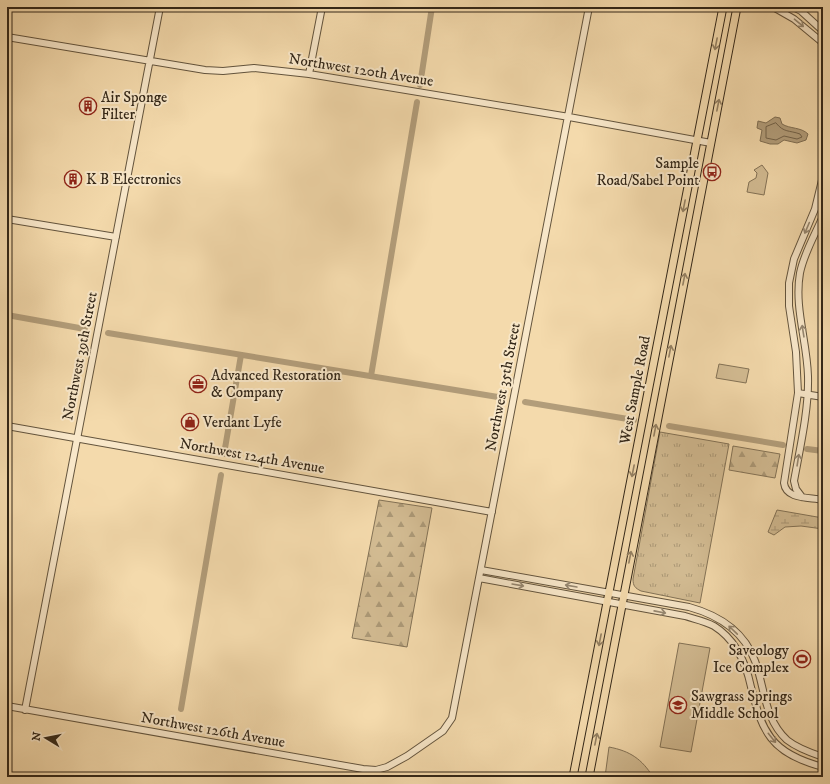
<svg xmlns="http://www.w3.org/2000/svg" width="830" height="784" viewBox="0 0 830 784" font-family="'IM FELL DW Pica',serif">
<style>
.grass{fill:url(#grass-tufts);stroke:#837256}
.forest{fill:url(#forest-firs);stroke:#837256}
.wetland{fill:url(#wetland-marsh);stroke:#837256}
.pitch{fill:#d3bc93;stroke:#837256}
.water{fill:#b29d7a;stroke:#7f6e53}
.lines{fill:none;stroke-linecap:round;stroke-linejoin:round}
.shore{stroke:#726249;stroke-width:1}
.canal{stroke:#b29d7a;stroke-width:6}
.minor-casing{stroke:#63543d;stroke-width:8}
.major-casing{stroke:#332718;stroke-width:9}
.minor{stroke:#f8e7c9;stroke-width:6}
.major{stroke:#f4daac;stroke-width:7}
.oneway{stroke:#968770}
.oneway2{stroke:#948062}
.labels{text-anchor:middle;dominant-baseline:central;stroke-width:4;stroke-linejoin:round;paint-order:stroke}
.street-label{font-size:15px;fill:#332718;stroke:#f8e7c9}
.poi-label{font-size:15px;fill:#332718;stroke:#f8e7c9;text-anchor:start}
</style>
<defs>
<pattern id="grass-tufts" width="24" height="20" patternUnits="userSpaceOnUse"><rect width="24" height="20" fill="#d3bc93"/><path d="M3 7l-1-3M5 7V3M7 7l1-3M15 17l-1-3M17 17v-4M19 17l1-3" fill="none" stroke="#ac9977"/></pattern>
<pattern id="forest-firs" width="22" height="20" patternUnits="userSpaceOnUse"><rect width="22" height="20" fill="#d3bc93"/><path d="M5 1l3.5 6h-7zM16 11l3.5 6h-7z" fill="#ac9977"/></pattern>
<pattern id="wetland-marsh" width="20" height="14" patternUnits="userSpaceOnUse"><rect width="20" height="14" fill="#d3bc93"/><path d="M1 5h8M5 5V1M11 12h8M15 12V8" fill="none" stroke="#ac9977"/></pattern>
</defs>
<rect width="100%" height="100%" fill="#f4daac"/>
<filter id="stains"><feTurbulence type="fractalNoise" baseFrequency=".005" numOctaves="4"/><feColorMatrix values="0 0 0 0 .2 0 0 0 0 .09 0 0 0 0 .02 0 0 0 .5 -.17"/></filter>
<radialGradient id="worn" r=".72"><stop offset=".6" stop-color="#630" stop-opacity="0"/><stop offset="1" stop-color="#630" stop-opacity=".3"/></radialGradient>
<path class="grass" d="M660,432L729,444L700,603L641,591C635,588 633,586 633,579Z"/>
<path class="forest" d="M733,446L780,454L775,478L729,470Z
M379,500L432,508L407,647L352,638Z"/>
<path class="wetland" d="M777,510L823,518V529L801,526L785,527L774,535L768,532Z"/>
<path class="pitch" d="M762,165L768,173L764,195L747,192L749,182L756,178L757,173L754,170Z
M719,364L749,369L746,383L716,378Z
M679,643L710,648L691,752L660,747Z
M609,747C630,751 642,759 653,777H605Z"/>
<path class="water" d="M775,117L780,118L782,124C790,129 801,127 808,134L806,140L797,143L784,140L778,144H770L760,141L762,130L757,128L758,121L766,123Z"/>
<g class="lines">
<path class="shore" d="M776,123C784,133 789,130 800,134L802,137L797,139L784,136L776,140L766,138V127Z"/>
<path class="canal" d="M420,85L432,7
M7,315L85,329
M108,333L504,398
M371,376L417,102
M525,402L634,420
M669,426L783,445
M807,449L823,451
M224,454L241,355
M181,709L221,475"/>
<defs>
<path id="minor" d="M773,7L794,19L823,43
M793,7L801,11L823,31
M7,37L205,70L223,71L254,68L309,74L569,117L711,143
M309,74L322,7
M823,176L815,209L794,259L789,283V306L796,352L798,393L784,483C786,500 810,497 823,500
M7,219L116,237
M798,393L823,397
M7,426L492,512
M802,497L796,489L794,481C800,448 809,409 808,376C807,341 794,307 800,273C804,253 815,235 823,216
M481,570L689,607C718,615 744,631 755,661C765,688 764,719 787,740C797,748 811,753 823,757
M479,578L685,616C694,619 705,621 714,626C735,639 746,663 751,687C756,705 759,722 771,738C783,754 804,762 823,767
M7,706L363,769L376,770L387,767L407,756L443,731L452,718L589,7
M25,710L160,7"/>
<path id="major" d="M573,777L723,7
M589,777L737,7"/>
</defs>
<use href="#minor" class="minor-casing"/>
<use href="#major" class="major-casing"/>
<use href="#minor" class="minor"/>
<use href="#major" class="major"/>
</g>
<defs><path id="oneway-shaft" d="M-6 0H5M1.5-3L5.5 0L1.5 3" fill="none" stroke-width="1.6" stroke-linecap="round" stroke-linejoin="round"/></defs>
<g class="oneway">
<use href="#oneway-shaft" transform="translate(799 23) rotate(40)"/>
<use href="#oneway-shaft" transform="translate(807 228) rotate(113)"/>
<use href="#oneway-shaft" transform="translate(803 331) rotate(-99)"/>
<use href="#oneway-shaft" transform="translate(798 460) rotate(-81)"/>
<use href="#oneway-shaft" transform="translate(518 585) rotate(10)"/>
<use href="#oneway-shaft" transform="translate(571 586) rotate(-170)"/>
<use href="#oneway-shaft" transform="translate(660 612) rotate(11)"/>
<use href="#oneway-shaft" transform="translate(733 630) rotate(-136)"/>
<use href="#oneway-shaft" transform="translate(772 738) rotate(51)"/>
</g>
<g class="oneway2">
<use href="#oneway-shaft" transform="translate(716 44) rotate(101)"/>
<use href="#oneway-shaft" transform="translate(718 105) rotate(-79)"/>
<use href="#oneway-shaft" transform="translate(684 206) rotate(101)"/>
<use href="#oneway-shaft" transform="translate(684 279) rotate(-79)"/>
<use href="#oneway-shaft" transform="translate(670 351) rotate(-79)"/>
<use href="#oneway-shaft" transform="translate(655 430) rotate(-79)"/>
<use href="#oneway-shaft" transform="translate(633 471) rotate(101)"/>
<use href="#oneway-shaft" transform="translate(630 557) rotate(-79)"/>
<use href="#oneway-shaft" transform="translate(600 640) rotate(101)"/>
<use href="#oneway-shaft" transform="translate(596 739) rotate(-79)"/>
</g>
<defs>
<symbol id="building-ring" viewBox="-11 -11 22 22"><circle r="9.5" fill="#f8e7c9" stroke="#8f2418" stroke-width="1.5"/><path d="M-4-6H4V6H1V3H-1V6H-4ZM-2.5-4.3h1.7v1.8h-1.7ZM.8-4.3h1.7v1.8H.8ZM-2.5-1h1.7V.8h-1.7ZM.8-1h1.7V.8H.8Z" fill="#8f2418"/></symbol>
<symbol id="bus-ring" viewBox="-11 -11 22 22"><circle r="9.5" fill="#f8e7c9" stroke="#8f2418" stroke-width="1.5"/><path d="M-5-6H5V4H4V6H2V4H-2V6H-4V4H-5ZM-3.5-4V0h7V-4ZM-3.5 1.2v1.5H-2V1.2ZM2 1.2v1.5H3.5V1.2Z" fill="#8f2418"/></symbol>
<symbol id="office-ring" viewBox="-11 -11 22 22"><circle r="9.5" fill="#f8e7c9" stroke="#8f2418" stroke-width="1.5"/><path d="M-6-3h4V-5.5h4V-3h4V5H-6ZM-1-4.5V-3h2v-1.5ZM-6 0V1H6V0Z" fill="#8f2418"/></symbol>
<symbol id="shop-ring" viewBox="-11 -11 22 22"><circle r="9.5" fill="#f8e7c9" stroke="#8f2418" stroke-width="1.5"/><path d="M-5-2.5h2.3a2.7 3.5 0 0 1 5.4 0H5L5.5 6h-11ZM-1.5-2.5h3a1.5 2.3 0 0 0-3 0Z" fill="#8f2418"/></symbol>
<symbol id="stadium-ring" viewBox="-11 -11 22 22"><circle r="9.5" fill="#f8e7c9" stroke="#8f2418" stroke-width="1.5"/><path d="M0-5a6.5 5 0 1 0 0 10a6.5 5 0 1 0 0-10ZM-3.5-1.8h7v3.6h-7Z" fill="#8f2418"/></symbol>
<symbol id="school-ring" viewBox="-11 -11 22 22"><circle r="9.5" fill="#f8e7c9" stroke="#8f2418" stroke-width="1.5"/><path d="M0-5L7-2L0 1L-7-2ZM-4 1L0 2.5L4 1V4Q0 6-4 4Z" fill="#8f2418"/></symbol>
</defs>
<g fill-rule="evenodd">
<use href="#building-ring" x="78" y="96" width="20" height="20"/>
<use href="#bus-ring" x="702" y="162" width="20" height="20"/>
<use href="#building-ring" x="63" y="169" width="20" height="20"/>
<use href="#office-ring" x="188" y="374" width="20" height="20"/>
<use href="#shop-ring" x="180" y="412" width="20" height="20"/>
<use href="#stadium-ring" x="792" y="649" width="20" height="20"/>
<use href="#school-ring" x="668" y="695" width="20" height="20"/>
</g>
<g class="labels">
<g class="street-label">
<text transform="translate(361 70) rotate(9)">Northwest 120th Avenue</text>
<text transform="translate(80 356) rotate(-79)">Northwest 39th Street</text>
<text transform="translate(503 387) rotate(-79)">Northwest 35th Street</text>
<text transform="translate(635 390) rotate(-79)">West Sample Road</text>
<text transform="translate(252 456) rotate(10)">Northwest 124th Avenue</text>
<text transform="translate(213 730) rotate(10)">Northwest 126th Avenue</text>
</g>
<g class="poi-label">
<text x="101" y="97">Air Sponge<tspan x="101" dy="17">Filter</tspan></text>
<text x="699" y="163" text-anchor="end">Sample<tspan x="699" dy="17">Road/Sabel Point</tspan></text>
<text x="86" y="179">K B Electronics</text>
<text x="211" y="375">Advanced Restoration<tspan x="211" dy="17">&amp; Company</tspan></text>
<text x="203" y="422">Verdant Lyfe</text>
<text x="789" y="650" text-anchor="end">Saveology<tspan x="789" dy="17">Ice Complex</tspan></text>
<text x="691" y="696">Sawgrass Springs<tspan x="691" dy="17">Middle School</tspan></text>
</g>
</g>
<rect width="830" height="784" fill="none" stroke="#f4daac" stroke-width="24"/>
<rect x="8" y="8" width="814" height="768" fill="none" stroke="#332718" stroke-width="2"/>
<rect x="12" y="12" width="806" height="760" fill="none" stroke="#332718"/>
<g transform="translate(46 738) rotate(280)" stroke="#f8e7c9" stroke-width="3" paint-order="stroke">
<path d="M0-3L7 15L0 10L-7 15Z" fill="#332718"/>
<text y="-6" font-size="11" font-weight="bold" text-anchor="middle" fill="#332718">N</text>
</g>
<rect width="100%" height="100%" filter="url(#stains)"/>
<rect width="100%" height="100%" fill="url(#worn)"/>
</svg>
